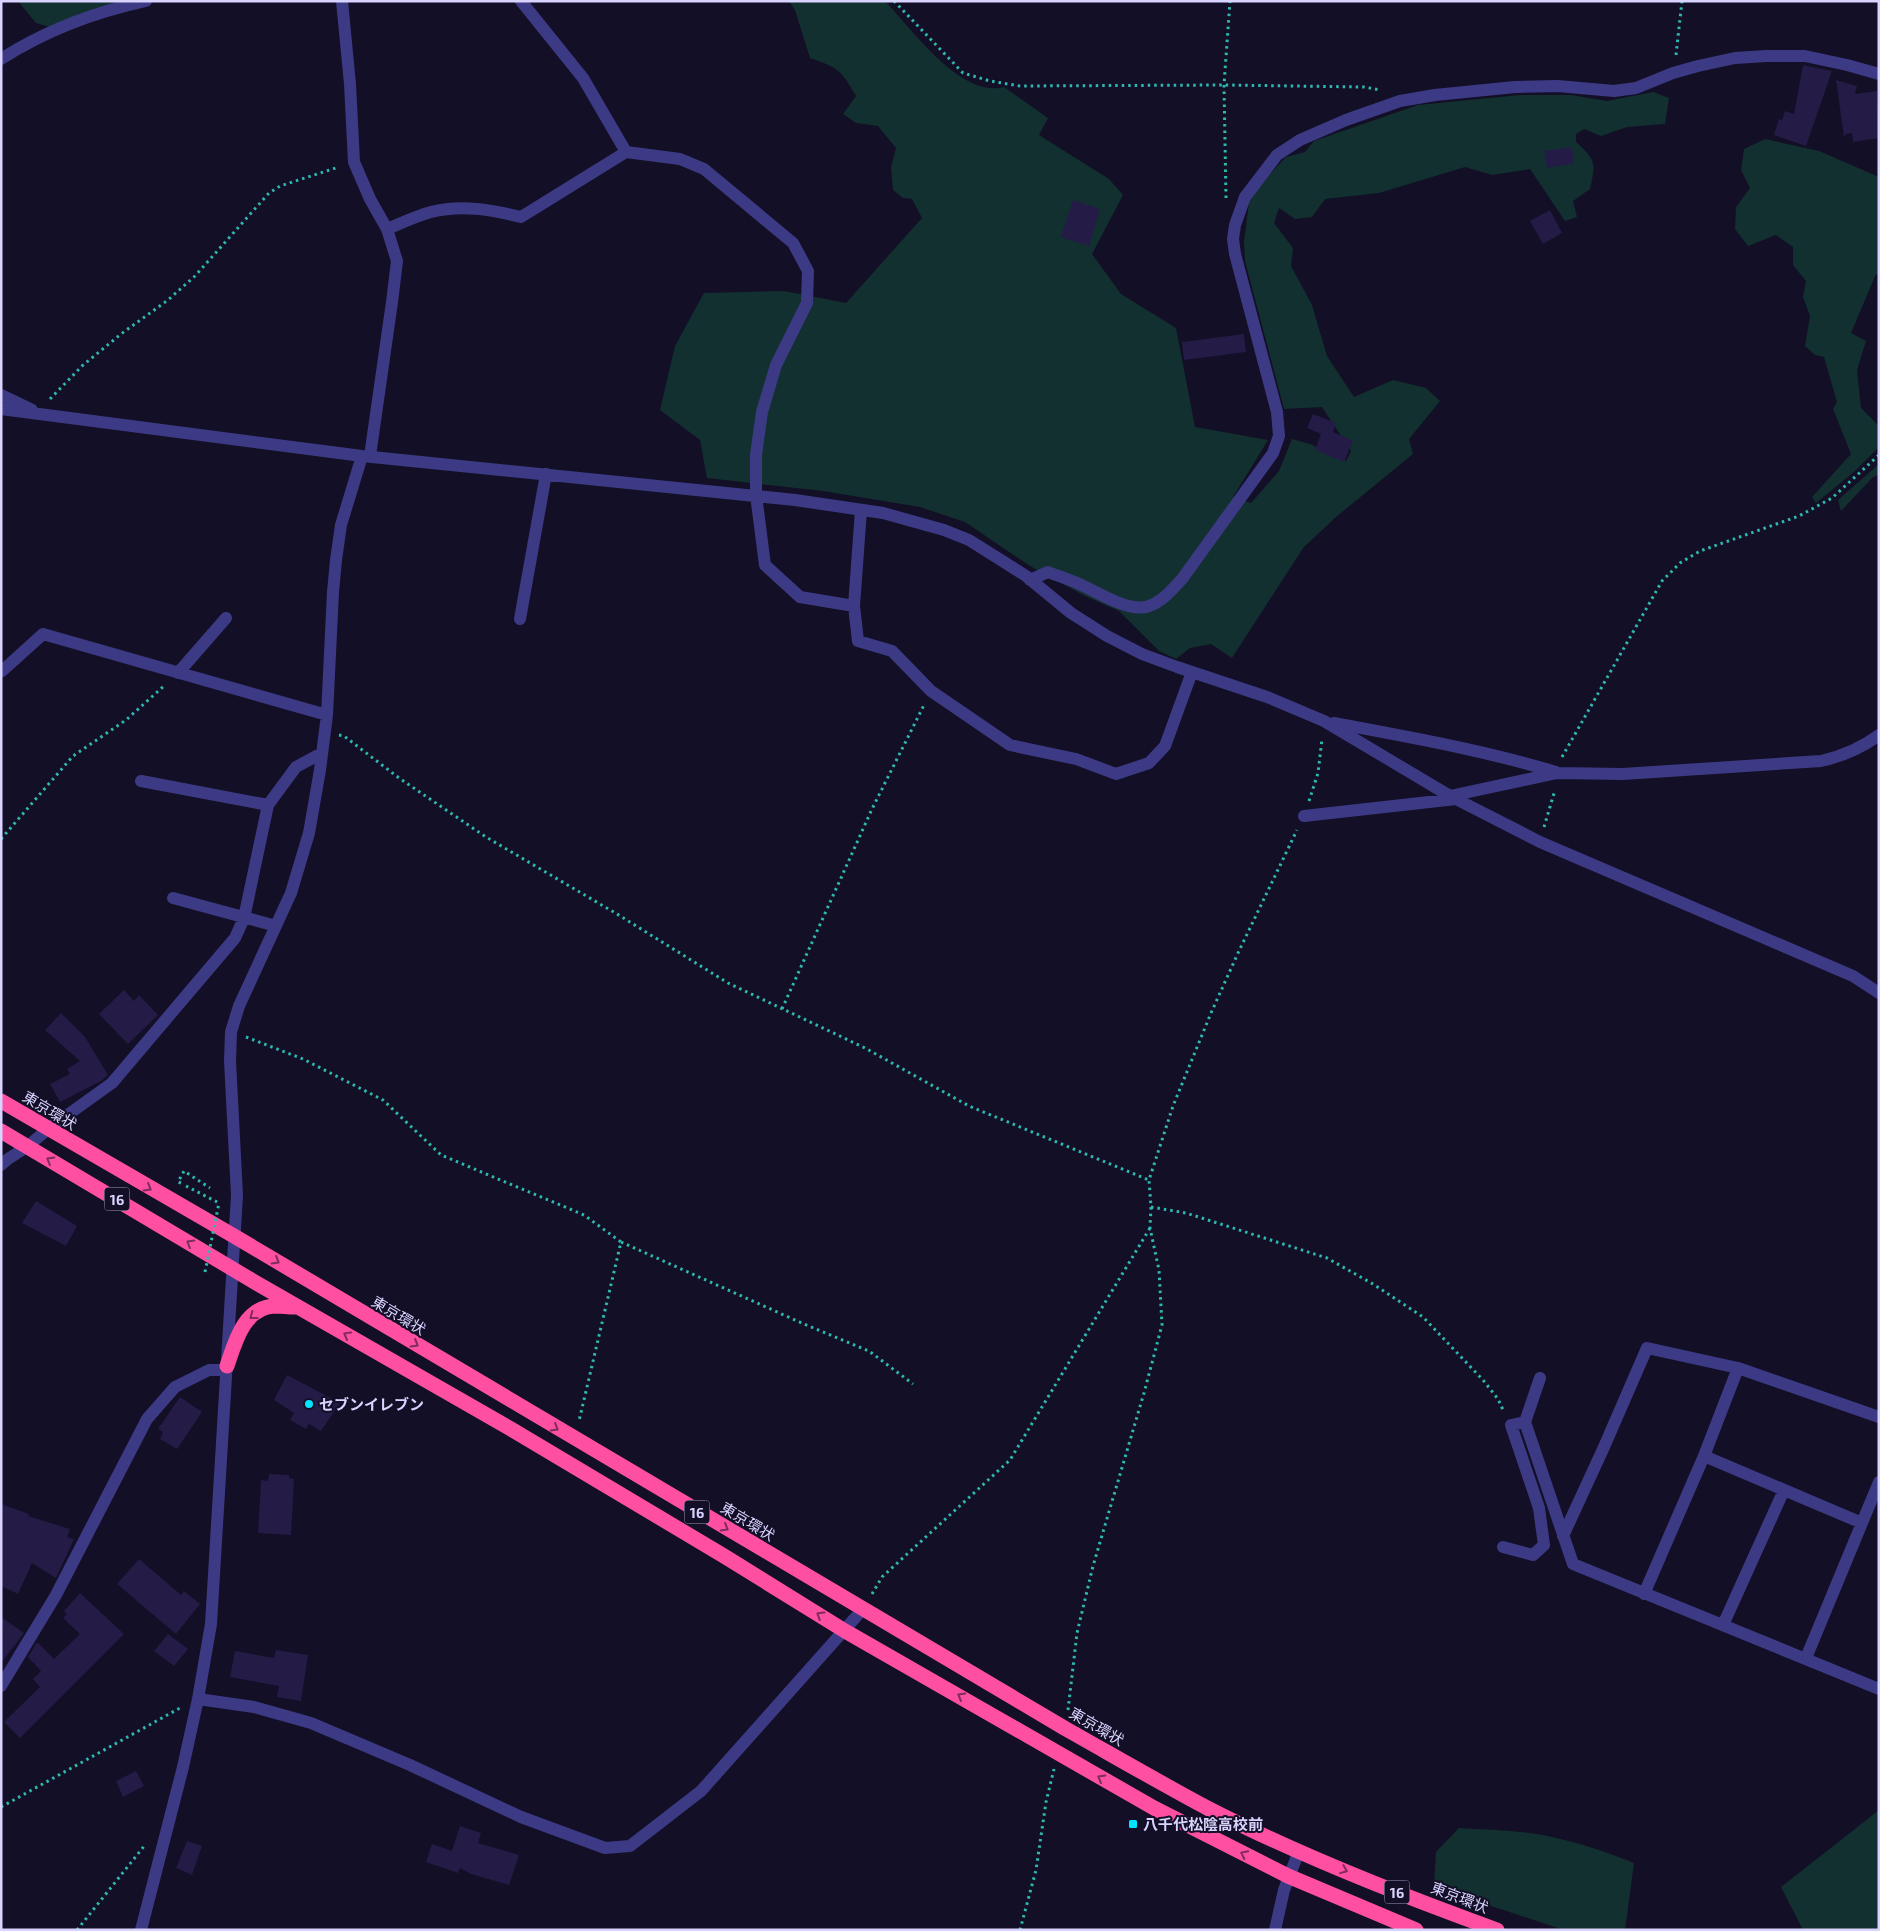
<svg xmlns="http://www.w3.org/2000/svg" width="1880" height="1931" viewBox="0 0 1880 1931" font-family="'Exo 2','Noto Sans JP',sans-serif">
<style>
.green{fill:#12302f}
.building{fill:#241b47}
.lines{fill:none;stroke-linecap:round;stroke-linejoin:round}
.path{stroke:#2fb8b0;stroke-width:3;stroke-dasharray:2.5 4;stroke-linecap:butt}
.minor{stroke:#3d3a85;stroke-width:12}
.highway{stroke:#ff4fa3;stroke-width:15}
.path-bridge{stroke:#2fb8b0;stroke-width:3;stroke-dasharray:2.5 4;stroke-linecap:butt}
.oneway{stroke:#7d2c5e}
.poi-dot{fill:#00e5ff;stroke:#130f26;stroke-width:2}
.labels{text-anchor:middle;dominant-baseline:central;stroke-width:4;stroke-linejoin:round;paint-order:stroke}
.shield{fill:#130f26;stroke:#9e99be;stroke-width:1}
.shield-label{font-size:14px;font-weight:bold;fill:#d9d4ff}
.street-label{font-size:15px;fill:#d9d4ff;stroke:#130f26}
.poi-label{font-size:15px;font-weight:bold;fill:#d9d4ff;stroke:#130f26;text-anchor:start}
</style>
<rect width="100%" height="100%" fill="#130f26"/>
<path class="green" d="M18,1H152L53,28L36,23Z
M789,1H885C913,30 960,98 1004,87L1048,118L1039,135L1109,179L1123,195L1092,254L1121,294L1176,328L1195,427L1268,440L1233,497L1251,503L1279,471L1292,439L1310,444L1346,461L1351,451L1322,407L1284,409L1245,261L1244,242L1250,195L1286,157L1305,152L1314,141L1418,105L1520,95H1571L1607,101L1653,92L1669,98L1665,124L1627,127L1601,136L1584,129L1576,134V142C1596,160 1596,163 1590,189L1573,201L1577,217L1565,221L1530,169L1492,175L1465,167L1379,193L1325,199L1312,217L1295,219L1279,208L1274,223L1293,248L1291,266L1312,305L1327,356L1354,397L1393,380L1426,388L1440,401L1409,439L1413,454L1336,517L1303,548L1232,658L1211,644L1190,648L1176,659L1159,651L1119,611L1085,596L1030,566L965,522L920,507L823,491L707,478L700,440L660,410L675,346L704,293L784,291L846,303L922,218L912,199L903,198L893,190L891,167L896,148L878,126L856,123L843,114L856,96C841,70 839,68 810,58L795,10Z
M1765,139L1819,151L1879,177V275L1876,274L1851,333L1866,341L1857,370L1861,408L1879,426V447L1855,471L1816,503L1812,497L1851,454L1833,409L1837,402L1824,357L1815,355L1805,346L1810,316L1803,297L1806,281L1793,265V247L1776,235L1748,246L1735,229L1736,207L1750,188L1741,170L1744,149Z
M1879,464V475L1873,477L1841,511L1838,500Z
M1879,1810V1930H1803L1781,1887Z
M1459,1828C1490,1830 1522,1830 1552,1837C1580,1843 1607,1852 1634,1863L1625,1930H1564L1434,1887L1436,1852Z"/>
<path class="building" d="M1803,65L1832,71L1806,146L1774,135L1779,119L1782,120L1785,111L1794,114Z
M1836,80L1857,86L1855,94L1877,91L1879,138L1853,142L1852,133L1846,134L1844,137Z
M1572,147L1574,163L1547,168L1544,151Z
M1073,200L1100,209L1089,246L1061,237Z
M1550,210L1562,233L1543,244L1530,221Z
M1244,334L1246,352L1184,360L1182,342Z
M1313,414L1336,423L1333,432L1353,441L1344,462L1315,450L1321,434L1307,428Z
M124,990L134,1001L139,995L158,1015L128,1044L99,1014Z
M61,1013L85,1037L108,1075L101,1081L60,1102L50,1084L70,1074L67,1069L80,1061L45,1030Z
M36,1201L77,1226L66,1246L22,1223Z
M287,1375L340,1403L321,1431L309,1424L306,1429L290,1420L294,1413L274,1400Z
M180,1397L202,1412L177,1449L160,1439L163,1432L158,1429Z
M269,1474L289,1475V1478L294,1479L291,1535L258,1533L261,1480L268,1481Z
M1,1504L29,1514L28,1516L70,1529L67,1537L74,1539L56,1578L32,1563L18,1594L1,1586Z
M139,1559L181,1595L184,1591L200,1604L176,1634L117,1584Z
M80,1593L124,1634L20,1738L4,1722L40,1687L33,1679L41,1671L28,1657L37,1642L54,1659L80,1634L63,1618L67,1614L64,1611Z
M1,1617L24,1633L1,1663V1633L3,1630L1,1628Z
M168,1634L188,1649L174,1666L154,1651Z
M276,1650L308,1655L301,1701L277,1697L279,1686L230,1677L235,1651L274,1658Z
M136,1771L144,1786L123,1797L116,1781Z
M460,1826L481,1833L478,1843L519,1855L509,1885L471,1874L460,1868L458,1873L426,1862L432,1844L452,1851Z
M187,1841L202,1846L192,1875L176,1868Z"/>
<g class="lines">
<path class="path" d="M894,1L963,73L990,81L1020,86L1224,85L1364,87L1380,90
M1676,55L1682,1
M1226,198L1224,85L1230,1
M50,399L82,366L121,334L168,300L195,276L269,193L280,186L339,167
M339,735L344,736L399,778L486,837L617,914L728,983L865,1048L969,1106L1149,1180
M1562,757L1662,581L1680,563L1700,551L1799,516L1832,498L1879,455
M1309,801L1318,773L1322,739
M1544,827L1555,790
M1,839L73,756L126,720L165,685
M782,1009L872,809L924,705
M246,1037L303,1059L383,1100L441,1155L584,1215L621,1242L579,1421
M181,1183L178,1182L184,1171L210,1188
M186,1186L219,1203
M1151,1207L1186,1213L1327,1258L1373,1284L1423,1317L1483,1380L1498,1399L1504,1412
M621,1242L804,1324L869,1351L913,1384
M872,1594L882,1577L1010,1460L1150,1228
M1068,1710L1077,1633L1093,1566L1144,1393L1162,1325L1159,1270L1150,1228L1151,1207L1149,1180L1173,1106L1211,1013L1238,953L1297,830
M1,1807L180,1708
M77,1930L145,1845
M1020,1930L1036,1870L1046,1802L1054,1769"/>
<path class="minor" d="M342,1L350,84L354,162L370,199L387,229L397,261L392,302L370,456
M521,1L583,78L626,152L680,159L704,169L793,243L808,271L807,303L776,365L762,412L756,455V495L765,565L800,597L854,606
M1,59C45,31 95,12 146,1
M387,229C402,223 416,216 431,212C462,204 492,210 521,217L626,152
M1,395L32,410
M1,409L362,456L795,500L883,513L944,530L969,540L1026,576L1071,613L1107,636L1142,654L1177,667L1267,697L1324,721L1450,796L1540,842L1853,976L1879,993
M861,510L854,606L858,641L892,651L931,691L1010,745L1076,759L1116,774L1149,763L1165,746L1192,672
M1030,580L1048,572C1058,576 1068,579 1077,583C1096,591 1125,611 1146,607C1161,603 1172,590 1182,579L1273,453L1279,436L1277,412L1235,254L1233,239L1235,225L1245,197L1277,155L1300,140L1346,120L1400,101L1435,95L1515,87L1558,86L1614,91L1636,88L1673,73L1698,66L1735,58L1766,56H1805L1847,65L1879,74
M520,619L546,474
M2,671L43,634L327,715
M178,673L226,618
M1334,723C1408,737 1483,750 1556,772
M141,781L268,805
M1450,796L1557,773L1623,774L1821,761C1843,756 1860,749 1879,735
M1304,816L1456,799
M173,898L276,926
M1,1165L8,1159L28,1146L48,1129L112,1083L235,938L244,918L268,805L296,767L322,753
M1738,1368L1704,1456L1862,1523
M1525,1422L1540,1378
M1563,1536L1604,1447L1647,1348L1738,1368L1879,1417
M1503,1547L1533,1555L1544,1545L1539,1508L1511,1425L1525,1422L1573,1564L1879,1689
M1644,1594L1704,1456
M1723,1625L1784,1490
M1806,1658L1879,1482
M1,1686L56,1595L147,1419L175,1387L209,1370H227
M198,1699L254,1707L311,1723L410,1765L521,1817L605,1848L630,1846L701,1791L863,1609
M141,1930L183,1767L198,1699L211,1624L237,1195L230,1061L231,1032L239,1006L291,893L309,833L320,770L327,715L333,592L336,560L341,525L362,456
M1275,1930L1284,1890L1299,1851"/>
<path class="highway" d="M1,1101L234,1236L1066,1729C1114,1756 1162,1784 1211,1810C1303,1857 1400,1895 1497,1930
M1,1131L258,1284L511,1429L724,1556L845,1631L1154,1808L1288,1876L1416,1930
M227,1366C235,1342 244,1307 275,1306C282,1306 288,1307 295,1307"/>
<path class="path-bridge" d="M205,1272L219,1203"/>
</g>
<defs><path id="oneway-chevron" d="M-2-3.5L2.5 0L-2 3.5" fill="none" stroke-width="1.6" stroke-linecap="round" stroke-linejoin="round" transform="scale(1.25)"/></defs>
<g class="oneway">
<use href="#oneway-chevron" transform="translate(50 1160) rotate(-149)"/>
<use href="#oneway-chevron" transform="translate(148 1188) rotate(30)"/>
<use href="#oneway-chevron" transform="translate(190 1243) rotate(-149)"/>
<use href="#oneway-chevron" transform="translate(276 1261) rotate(31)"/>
<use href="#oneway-chevron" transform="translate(253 1316) rotate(143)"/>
<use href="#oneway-chevron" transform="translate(347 1335) rotate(-151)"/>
<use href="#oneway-chevron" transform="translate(415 1344) rotate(31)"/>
<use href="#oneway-chevron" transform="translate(555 1428) rotate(31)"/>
<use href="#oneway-chevron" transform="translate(725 1528) rotate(31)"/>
<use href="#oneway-chevron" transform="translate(820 1615) rotate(-148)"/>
<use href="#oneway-chevron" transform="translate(961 1696) rotate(-150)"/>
<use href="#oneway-chevron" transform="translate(1101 1778) rotate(-150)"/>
<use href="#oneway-chevron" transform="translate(1244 1854) rotate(-154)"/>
<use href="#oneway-chevron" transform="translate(1344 1870) rotate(22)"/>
</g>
<g class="poi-dot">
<circle cx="309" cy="1404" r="5"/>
<rect x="1128" y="1819" width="10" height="10" rx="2.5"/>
</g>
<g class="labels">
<g class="shield">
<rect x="104.5" y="1187.5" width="25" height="23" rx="4"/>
<rect x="684.5" y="1500.5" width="25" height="23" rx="4"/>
<rect x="1384.5" y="1880.5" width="25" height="23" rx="4"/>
</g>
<g class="shield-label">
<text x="117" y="1199">16</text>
<text x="697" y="1512">16</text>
<text x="1397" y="1892">16</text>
</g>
<g class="street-label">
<text transform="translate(50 1110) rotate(31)">東京環状</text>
<text transform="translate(399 1315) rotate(31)">東京環状</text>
<text transform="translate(748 1521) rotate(31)">東京環状</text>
<text transform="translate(1097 1726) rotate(30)">東京環状</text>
<text transform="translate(1460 1897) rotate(21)">東京環状</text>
</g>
<g class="poi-label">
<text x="319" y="1404">セブンイレブン</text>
<text x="1143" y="1824">八千代松陰高校前</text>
</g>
</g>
<rect width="1880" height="1931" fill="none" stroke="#d9d4ff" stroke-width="5"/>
</svg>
